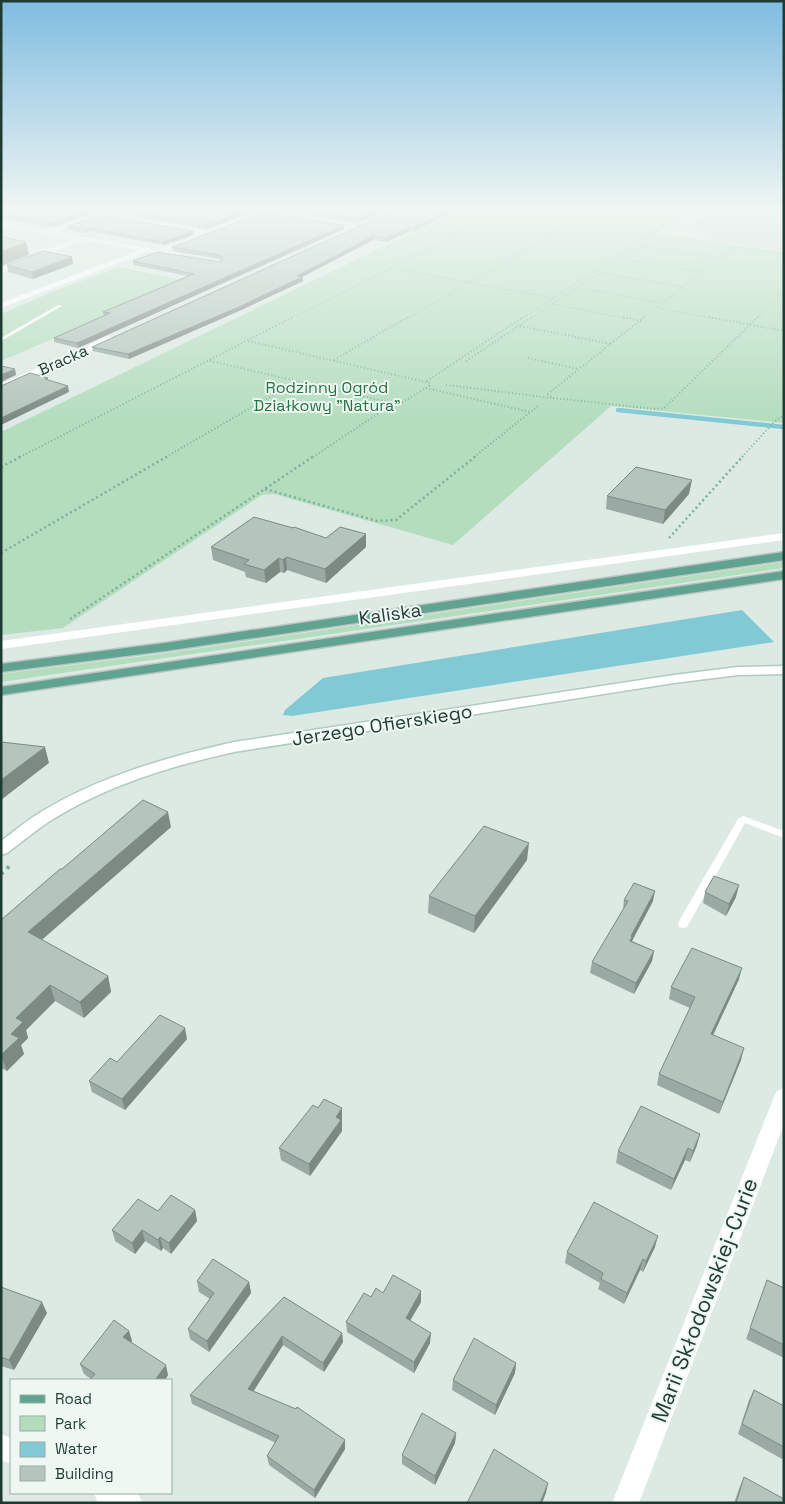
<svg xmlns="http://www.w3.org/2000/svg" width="785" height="1504" viewBox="0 0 785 1504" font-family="'Space Grotesk',sans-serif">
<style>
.built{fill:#ccdad3}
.green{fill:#b4ddbe}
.water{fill:#81c9d4}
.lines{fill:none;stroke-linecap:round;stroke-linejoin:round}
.stream{stroke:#81c9d4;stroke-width:4.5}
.secondary-casing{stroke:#b0cbc0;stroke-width:3}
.primary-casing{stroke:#bcc4c2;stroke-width:3}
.path-far3{stroke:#7cb09e;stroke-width:1;stroke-dasharray:1 2;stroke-linecap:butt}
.path-far2{stroke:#7cb09e;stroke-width:2;stroke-dasharray:1 2.5;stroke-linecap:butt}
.path-far1{stroke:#7cb09e;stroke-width:2.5;stroke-dasharray:2 3;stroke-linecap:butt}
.path{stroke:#7cb09e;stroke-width:4;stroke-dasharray:3 5;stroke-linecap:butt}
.lane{fill:#fff;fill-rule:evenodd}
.street{fill:#fff;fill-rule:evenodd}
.secondary{fill:#fff;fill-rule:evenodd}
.primary{fill:#5fa390;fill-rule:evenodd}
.wall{fill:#9aa9a3}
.shaded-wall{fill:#7d8a84}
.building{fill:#b3c5bd;stroke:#7d8a84}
.labels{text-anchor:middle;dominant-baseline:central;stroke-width:4;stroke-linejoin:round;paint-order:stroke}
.far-street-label{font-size:16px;fill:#1e3a32;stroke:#eef7f2}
.far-park-label{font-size:16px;fill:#267342;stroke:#eef7f2}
.street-label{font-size:19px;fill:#1e3a32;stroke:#eef7f2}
.near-street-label{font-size:22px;fill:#1e3a32;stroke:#eef7f2}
</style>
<rect width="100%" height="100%" fill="#ddeae4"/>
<path class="built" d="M716,209H784V251L707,239L694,225Z"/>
<path class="green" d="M461,209H691L656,233L784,252V423L611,406L453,545L274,494L262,495L63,628L1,635V432Z
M119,267L188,281L1,361V314L57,290Z
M784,562V568L1,682V674L161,654Z"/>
<path class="water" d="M742,610L774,642L292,716L283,715L285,710L323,678Z"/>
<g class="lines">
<path class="stream" d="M618,410L784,427"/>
<defs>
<path id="secondary" d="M784,666V674L738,675L674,683L234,752C171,766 108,785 53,819C37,829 22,842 7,853L1,855V841C15,831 27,820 41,812C100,776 167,757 234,742L674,675L738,667Z"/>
<path id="primary" d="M784,552V560L165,651L1,672V664L165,643Z
M784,571V579L1,695V687Z"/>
</defs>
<use href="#secondary" class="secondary-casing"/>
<use href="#primary" class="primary-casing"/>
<path class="path-far3" d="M641,246L719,258
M621,259L702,272
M390,268L553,298
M601,273L683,287
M578,288L663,303
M553,304L629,319
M657,308L716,319
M291,319L505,209
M406,319L597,209
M522,319L688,209
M530,319L658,235
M643,319L733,247L784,253
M756,319L784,292"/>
<path class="path-far2" d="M623,317L641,321
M644,317L548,394L553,398L656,409L664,408L758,317
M709,317L784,331
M520,326L611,344
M248,341L430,383L429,386L403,402L388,407L313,457
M528,358L578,369
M334,360L408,317
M210,361L396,404
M466,361L532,317
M427,381L523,317
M446,385L552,398
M426,388L530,412
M20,457L293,317
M166,457L297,381
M474,457L538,406
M742,457L774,422L784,415"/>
<path class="path-far1" d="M1,467L22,456
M265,489L377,521L396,520L476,456
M669,538L743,456
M1,553L168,456
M70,619L314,456"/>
<path class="path" d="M1,874L12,864"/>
<path class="lane" d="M58,305L62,306L1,341V338Z
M743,816L784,831V838L745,823L687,927L683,928L679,927L678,924L679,921L738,819Z"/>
<path class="street" d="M70,209H84L207,231L264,209H273L270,211L361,227L358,229L263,214L167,251L180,253V257L148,252L1,308V303L139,250L83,240L1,273V268L74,239L1,226V222L48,230L94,215ZM102,216L200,234L159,250L56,232Z
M109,336L113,339L112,341L1,391V384Z
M784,533V540L1,649V641Z
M784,1088V1124L639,1503H612L774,1097L777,1091Z
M1,1434L11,1438V1464L1,1460Z
M94,1493H138L143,1503H98Z"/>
<use href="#secondary" class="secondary"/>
<use href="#primary" class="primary"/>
</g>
<path class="wall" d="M1,209L87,215L52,227L1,218Z
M95,209H259L207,229Z
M274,209H388L357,223L274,210Z
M397,209H460L414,231H410L386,242L373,240L302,277L303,281L239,311L129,359L93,351L92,347Z
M344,225V229L78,348L54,342V338L104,316L103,312L187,276L133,265V261L221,262V260L220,259L173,251L172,247Z
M67,226L193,231V235L164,245L89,231L85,233L68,230Z
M73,264L33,279L8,272L7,265Z
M689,494L663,524L606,509L607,496Z
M366,534V547L326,583L287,570L284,573L280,572L266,583L246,577L245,572L213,560L211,547Z
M171,827L42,940L108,976L111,992L84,1018L55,1001L26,1030L28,1038L21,1045L24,1054L7,1071L1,1068V920L62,869Z
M527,860L474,933L428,913L429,896Z
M705,892L736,897L726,916L703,903Z
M624,900L653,901L632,941L654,951L652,961L634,994L590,973L592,962L623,910Z
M739,979L713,1035L741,1060L719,1114L657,1085L659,1074L690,1008L669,999L671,987Z
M187,1039L125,1110L92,1092L89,1081L117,1062Z
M318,1108H342V1131L310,1176L281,1160L279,1148Z
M697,1145L690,1162L685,1160L671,1190L616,1163L618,1151Z
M195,1210L197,1221L171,1254L163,1248L161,1251L145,1241L135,1254L115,1241L112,1230L158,1211Z
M655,1247L643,1272L640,1270L624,1304L598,1289L600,1283L565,1263L567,1252Z
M767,1280L784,1288V1358L746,1339Z
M197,1281L249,1282L251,1293L209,1352L190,1339L188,1329L210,1299L199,1292Z
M1,1287L47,1313L14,1370L1,1366Z
M421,1291V1302L410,1321L430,1343L414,1373L347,1332L346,1322L371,1297L383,1293Z
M284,1297L342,1333L343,1342L324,1372L283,1345L253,1392L345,1449L315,1498L269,1465L267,1456L276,1443L192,1404L190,1395Z
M129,1331L132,1341L131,1342L168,1375L165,1380H90L91,1379L84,1374L80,1364Z
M516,1363L515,1373L495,1415L452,1390L453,1380Z
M754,1390L784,1406V1456L782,1459L738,1434L749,1400Z
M456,1433L455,1443L435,1485L402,1464V1455Z
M744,1477L784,1503H734L740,1486Z"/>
<path class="shaded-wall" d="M249,209H259L207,229L206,225Z
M380,209H388L357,223V219Z
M452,209H460L414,231V227Z
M87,211V215L52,227L51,223Z
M344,225V229L78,348L77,343Z
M410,227V231L386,242V238Z
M88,228L89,231L85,233V229Z
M193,231V235L164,245L163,242Z
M373,236V240L302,277L303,281L239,311L129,359L128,354L297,276Z
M26,242L29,255L1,266V252Z
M72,257L73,264L33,279L32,272Z
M15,369L16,375L1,382V375Z
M68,386L69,392L1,425V418Z
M692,480L689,494L663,524L665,510Z
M366,534V547L326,583L325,569Z
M286,557L287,570L284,573L283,560Z
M279,558L280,572L266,583L264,570Z
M45,747L49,763L1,800V780Z
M168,812L171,827L32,948L28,932Z
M529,843L527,860L474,933L475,916Z
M739,885L736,897L726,916L729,904Z
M655,891L653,901L632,941L628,951L631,936Z
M654,951L652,961L634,994L636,983Z
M742,968L739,979L708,1046L711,1034Z
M108,976L111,992L84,1018L80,1002Z
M50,985L55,1001L26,1030L28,1038L21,1045L24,1054L7,1071L1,1055L16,1018Z
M185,1028L187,1039L125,1110L122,1099Z
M744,1048L741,1060L719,1114L723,1102Z
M342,1108V1131L310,1176L309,1164L336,1117Z
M700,1134L697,1145L690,1162L693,1151Z
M688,1148L685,1160L671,1190L674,1179Z
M195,1210L197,1221L171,1254L169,1243Z
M142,1230L145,1241L135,1254L132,1243Z
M658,1236L655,1247L643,1272L646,1261Z
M160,1237L163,1248L161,1251L158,1240Z
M643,1259L640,1270L624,1304L627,1293Z
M249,1282L251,1293L209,1352L207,1341Z
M421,1291V1302L405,1329L406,1318Z
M42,1302L47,1313L14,1370L9,1360Z
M129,1331L132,1341L127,1348L123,1337Z
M342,1333L343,1342L324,1372L323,1363Z
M431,1333L430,1343L414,1373V1362Z
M282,1336L283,1345L249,1398L248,1389Z
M516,1363L515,1373L495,1415L496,1405Z
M166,1365L168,1375L165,1380H155Z
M456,1433L455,1443L435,1485V1476Z
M345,1440V1449L315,1498L314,1490Z
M548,1483L546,1493L542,1503H540Z"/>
<path class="building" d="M1,209H77L87,211L51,223L1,214Z
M115,209H249L206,225Z
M293,209H380L357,219Z
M397,209H452L414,227H410L386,238L373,236L297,276L302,277L239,307L128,354L92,347Z
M263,212L344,225L77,343L54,338L110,313L103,312L194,274L133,261L157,252L221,262L222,257L220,255L172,247Z
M102,215L193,231L163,242L88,228L85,229L67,226Z
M3,237L26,242L1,252V238Z
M43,251L72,257L32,272L7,265Z
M1,366L15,369L1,375Z
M30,373L48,378L45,379L68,386L1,418V386Z
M636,467L692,480L665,510L607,496Z
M254,517L293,528L294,527L326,538L340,527L366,534L325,569L286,557L283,560L279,558L264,570L244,564L249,560L211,547Z
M1,742L45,747L1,780Z
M143,800L168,812L28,932L108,976L80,1002L50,985L16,1018L23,1022L11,1034L19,1038L1,1055V920L60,869H62Z
M484,826L529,843L475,916L429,896Z
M714,876L739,885L729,904L705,892Z
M634,883L655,891L631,936L632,937L630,941L654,951L636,983L592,962L628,901L624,900Z
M692,948L742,968L711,1034L744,1048L723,1102L659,1074L695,997L671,987Z
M160,1015L185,1028L122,1099L89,1081L110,1058L117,1062Z
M324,1099L342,1108L336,1117L341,1120L309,1164L279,1148L313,1105L318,1108Z
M641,1106L700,1134L693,1151L688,1148L674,1179L618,1151Z
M171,1195L195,1210L169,1243L160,1237L158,1240L142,1230L132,1243L112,1230L138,1199L158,1211Z
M594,1202L658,1236L646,1261L643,1259L627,1293L601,1279L603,1273L567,1252Z
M213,1259L249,1282L207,1341L188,1329L214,1293L197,1281Z
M393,1275L421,1291L406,1318L431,1333L414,1362L346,1322L364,1293L371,1297L376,1288L383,1293Z
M767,1280L784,1288V1345L750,1328Z
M1,1287L42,1302L9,1360L1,1357Z
M284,1297L342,1333L323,1363L282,1336L248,1389L296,1409L297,1407L345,1440L314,1490L267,1456L279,1436L190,1395Z
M114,1320L129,1331L123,1337L166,1365L155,1380H90L95,1374L80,1364Z
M474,1338L516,1363L496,1405L453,1380Z
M754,1390L784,1406V1447L742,1424Z
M422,1413L456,1433L435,1476L402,1455Z
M494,1449L548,1483L540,1503H467Z
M744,1477L784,1499V1503H736Z"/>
<linearGradient id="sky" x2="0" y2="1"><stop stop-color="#7fbce0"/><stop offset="0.5" stop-color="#f0f6f3"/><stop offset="1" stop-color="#f0f6f3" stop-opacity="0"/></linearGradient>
<rect width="785" height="420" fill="url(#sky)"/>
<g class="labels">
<g class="far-street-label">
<text transform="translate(63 360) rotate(-24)">Bracka</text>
</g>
<g class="far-park-label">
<text x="327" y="387">Rodzinny Ogród<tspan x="327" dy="18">Działkowy "Natura"</tspan></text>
</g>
<g class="street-label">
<text transform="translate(390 614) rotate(-8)">Kaliska</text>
<text transform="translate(382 725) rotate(-9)">Jerzego Ofierskiego</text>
</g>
<g class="near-street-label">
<text transform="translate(704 1300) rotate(-69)">Marii Skłodowskiej-Curie</text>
</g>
</g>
<rect width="785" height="1504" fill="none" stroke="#1e3a32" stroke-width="5"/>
<rect x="10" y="1379" width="162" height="115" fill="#eef7f2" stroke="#9baba5"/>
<rect x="20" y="1395" width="25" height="8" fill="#5fa390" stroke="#9baba5"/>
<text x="55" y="1404" font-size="15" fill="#1e3a32">Road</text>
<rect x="20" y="1416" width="25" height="15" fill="#b4ddbe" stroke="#9baba5"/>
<text x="55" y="1429" font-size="15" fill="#1e3a32">Park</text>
<rect x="20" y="1442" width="25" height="15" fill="#81c9d4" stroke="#9baba5"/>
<text x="55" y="1454" font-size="15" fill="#1e3a32">Water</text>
<rect x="20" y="1466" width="25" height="15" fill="#b3c5bd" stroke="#9baba5"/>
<text x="55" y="1479" font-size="15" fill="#1e3a32">Building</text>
</svg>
